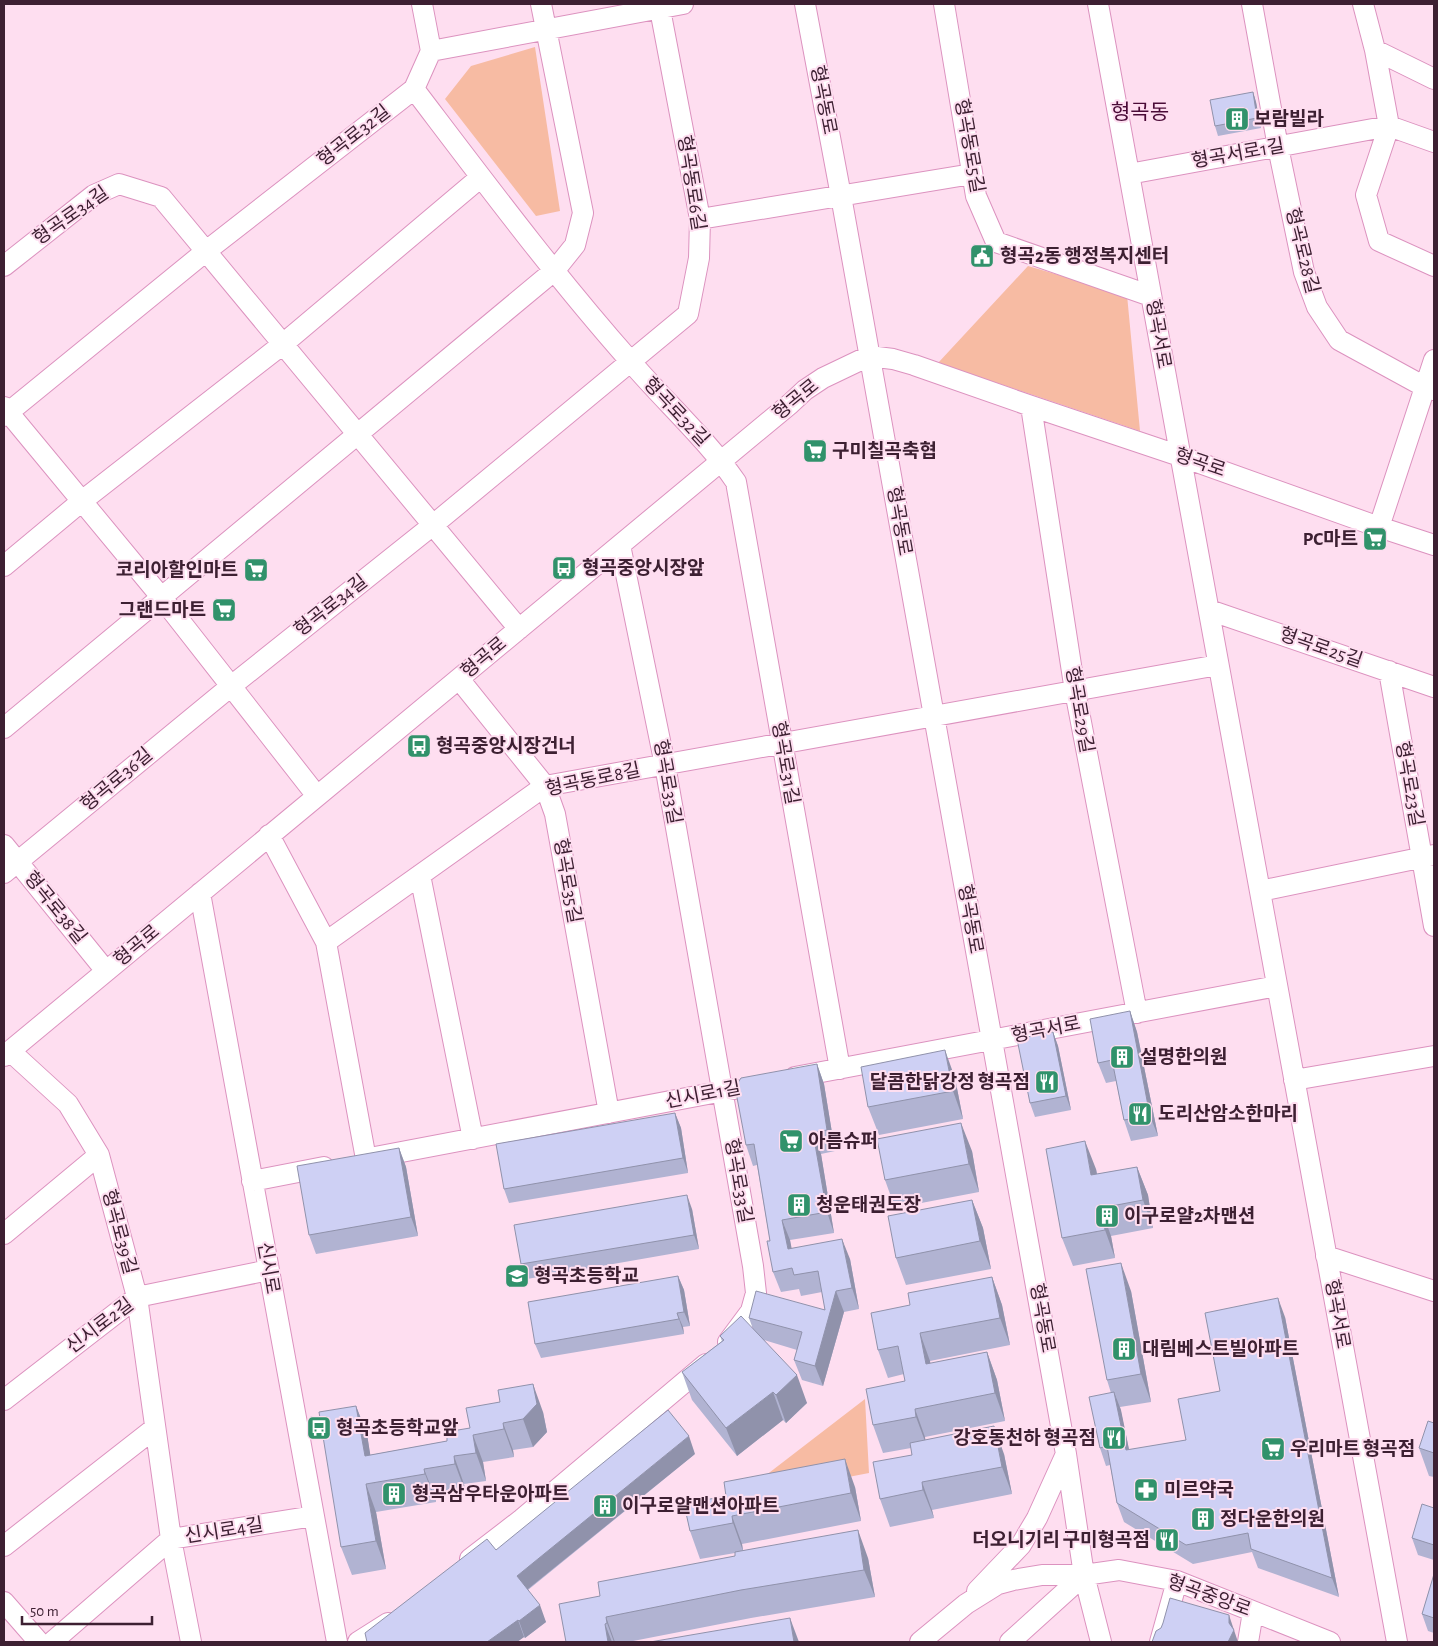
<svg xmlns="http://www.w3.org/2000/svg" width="1438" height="1646" viewBox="0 0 1438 1646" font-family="'Alegreya Sans','Noto Sans KR',sans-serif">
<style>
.green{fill:#f7bba3}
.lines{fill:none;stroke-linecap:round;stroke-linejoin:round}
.minor-casing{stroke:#dc92bf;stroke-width:22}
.minor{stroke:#fff;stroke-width:20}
.wall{fill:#b1b3d2}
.shaded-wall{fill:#9092ab}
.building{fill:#ced0f4;stroke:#9092ab}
.labels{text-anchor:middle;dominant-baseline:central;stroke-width:4;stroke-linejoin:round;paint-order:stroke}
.street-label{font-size:19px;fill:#3d2032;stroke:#fedef0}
.poi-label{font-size:19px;font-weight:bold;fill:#3d2032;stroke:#fedef0;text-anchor:start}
.quarter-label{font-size:21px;fill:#4a0b37;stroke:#fedef0}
</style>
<rect width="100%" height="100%" fill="#fedef0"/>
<path class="green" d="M535,47L560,211L536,216L445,99L471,66Z
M1028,266L1127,295L1140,431L938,363Z
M865,1399L869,1473L735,1499Z"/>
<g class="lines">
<defs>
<path id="minor" d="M805,4L841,196L1066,1454L1084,1575L1101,1642
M944,4L976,196L996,242L1151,296
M1098,4L1397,1642
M1252,4L1278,147L1304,272L1317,307L1339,340L1425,387L1434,390
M1363,4L1375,50L1389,126L1366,195L1379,241L1434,266
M1375,50L1434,79
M431,51L683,4
M414,89C484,181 554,275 631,362C665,402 706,438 736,482L840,1069
M1129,174L1389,126L1434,142
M700,219L972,174
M4,266L94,195L119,184L161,197L519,629
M1031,406L1075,691L1137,1013
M4,407L162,598L317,796
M4,416L205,252L414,89L431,51L422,4
M1379,527L1434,360
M620,545L665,765L753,1266L756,1293L751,1311L728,1342
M4,566L82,501L283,344L481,177
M1209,610L1434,687
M1389,671L1434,926
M459,679L545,786L555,814L609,1113
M4,728C188,576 370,422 555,270L575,245L583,213L541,4
M269,835L326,942L366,1159
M4,845L106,971
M4,873L230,687L433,525L688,314L699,258L700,219L659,4
M420,875L473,1139
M1260,891L1434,855
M200,893L337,1642
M326,942L545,786L1218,665
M10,1051L68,1104L99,1155L137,1297L171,1539L191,1642
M4,1056L790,404L805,390L823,378L869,356L893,359L914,365L1031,406L1180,456L1379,527L1434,545
M795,1077L1277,986
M1294,1080L1434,1056
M375,1157L734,1089
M252,1181L324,1167
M4,1234L99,1155
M1326,1256L1434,1291
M4,1400L137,1297L269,1270
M4,1546L155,1428
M470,1559L522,1519L706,1364
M977,1591L1021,1545L1037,1518L1066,1454
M4,1602L39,1642
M52,1642L171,1539L314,1516
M358,1642L388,1623
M920,1642L966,1604L998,1584L1013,1580L1042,1575H1084L1119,1570L1177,1581L1330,1642
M1010,1642L1084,1575
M1160,1642L1177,1581
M1248,1642L1253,1612"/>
</defs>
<use href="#minor" class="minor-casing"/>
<use href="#minor" class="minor"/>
</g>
<path class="wall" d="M1253,92L1256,102L1261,128L1218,136L1215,126Z
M1130,1011L1137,1032L1158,1136L1131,1141L1124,1120L1116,1081L1106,1083L1098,1063Z
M1053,1032L1058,1046L1071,1110L1035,1117L1030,1103Z
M817,1064L824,1084L835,1151L821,1154L834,1233L790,1240L791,1248L850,1259L859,1309L844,1312L823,1386L802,1380L794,1360L797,1350L764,1340L807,1403L786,1423L783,1420L737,1456L692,1400L682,1372L722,1341L720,1336L753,1329L749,1318L825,1310L822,1292L801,1296L799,1289L781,1292L773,1272L770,1241L757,1165L753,1166L746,1145Z
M955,1078L963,1119L879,1135L868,1107Z
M675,1113L681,1128L688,1173L509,1203L504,1189Z
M399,1148L406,1167L418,1236L316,1254L309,1235Z
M972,1151L979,1192L895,1208L885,1180Z
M1137,1167L1148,1195L1153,1228L1111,1236L1115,1258L1073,1266L1062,1238L1096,1169L1097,1174Z
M972,1200L983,1228L991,1269L906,1285L896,1258Z
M692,1209L699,1249L527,1279L521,1264Z
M678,1276L684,1290L690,1326L683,1327L684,1334L541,1358L535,1344Z
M992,1277L1002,1305L1010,1345L930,1361V1364L987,1352L997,1380L1005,1421L925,1437V1440L1004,1454L1012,1494L932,1510L934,1518L890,1527L880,1499L912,1455L911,1448L883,1453L873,1425L905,1381L904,1374L888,1378L878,1350L910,1305Z
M1131,1291L1151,1402L1120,1407L1129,1450L1186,1440L1220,1391L1285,1317L1339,1597L1258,1568L1252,1552L1193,1564L1124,1522L1117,1503L1110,1465L1106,1466L1100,1448L1111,1393L1107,1380Z
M500,1402L543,1412L547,1432L533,1447L513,1450L514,1457L483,1462L486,1481L464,1484L465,1491L435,1497L436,1502L376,1512L386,1569L352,1575L341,1547L356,1406L367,1434L370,1455L447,1441L453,1436L470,1428Z
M1434,1423V1477L1429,1476L1419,1448Z
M695,1454L528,1590L546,1622L525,1638L524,1637L517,1642H367L496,1550Z
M855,1487L861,1521L742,1544L743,1550L868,1558L875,1597L751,1618L628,1642H566L600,1596L735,1556V1553L700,1559L690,1531L684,1504Z
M1434,1508V1560L1418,1555L1412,1538Z
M1434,1574V1633L1428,1631L1422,1614Z"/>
<path class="shaded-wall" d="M1253,92L1256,102L1261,128L1257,118Z
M1130,1011L1137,1032L1158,1136L1150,1116Z
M1053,1032L1058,1046L1071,1110L1066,1096Z
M945,1050L955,1078L963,1119L953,1091Z
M817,1064L824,1084L835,1151L827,1130Z
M675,1113L681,1128L688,1173L683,1158Z
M961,1123L972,1151L979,1192L969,1164Z
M813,1133L821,1154L834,1233L827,1212Z
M1085,1141L1096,1169L1102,1203L1091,1175Z
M399,1148L406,1167L418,1236L411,1217Z
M1137,1167L1148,1195L1153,1228L1143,1200Z
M687,1195L692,1209L699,1249L694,1235Z
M972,1200L983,1228L991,1269L980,1241Z
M1101,1208L1111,1236L1115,1258L1105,1230Z
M782,1220L790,1240L796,1270L788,1249Z
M842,1239L850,1259L859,1309L852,1288Z
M1121,1263L1131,1291L1151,1402L1141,1374Z
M678,1276L684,1290L690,1326L684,1312Z
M992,1277L1002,1305L1010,1345L1000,1318Z
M836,1291L844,1312L823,1386L815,1366Z
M1278,1298L1285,1317L1339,1597L1332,1578Z
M677,1313L683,1327L684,1334Z
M920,1333L930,1361L936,1392L926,1364Z
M987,1352L997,1380L1005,1421L995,1393Z
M797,1375L807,1403L786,1423L776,1395Z
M533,1384L543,1412L547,1432L533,1447L523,1419Z
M773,1392L783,1420L737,1456L726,1428Z
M1114,1392L1121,1410L1133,1469L1126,1450Z
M356,1406L367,1434L375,1484L365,1456Z
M915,1409L925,1437L926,1444L916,1417Z
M503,1423L513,1450L514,1457L504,1429Z
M994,1426L1004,1454L1012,1494L1002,1467Z
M473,1435L483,1462L486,1481L476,1453Z
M689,1436L695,1454L523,1593L517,1576Z
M454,1456L464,1484L465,1491L455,1464Z
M845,1459L855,1487L861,1521L851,1493Z
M424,1469L435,1497L436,1502L425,1474Z
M922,1482L932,1510L934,1518L923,1490Z
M366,1484L376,1512L386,1569L376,1541Z
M732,1516L742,1544L743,1551L733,1523Z
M858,1530L868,1558L875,1597L864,1570Z
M540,1605L546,1622L525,1638L519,1621Z
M1229,1615L1238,1642H1228Z
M606,1617L615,1642H614L607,1623Z
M790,1618L799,1642H794Z
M518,1620L524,1637L517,1642H487Z
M605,1624L612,1642H608Z"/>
<path class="building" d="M1253,92L1257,118L1215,126L1210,100Z
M1130,1011L1150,1116L1124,1120L1112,1060L1098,1063L1090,1019Z
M1053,1032L1066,1096L1030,1103L1017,1039Z
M945,1050L953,1091L868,1107L861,1067Z
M817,1064L827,1130L813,1133L827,1212L782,1220L788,1249L842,1239L852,1288L836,1291L815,1366L794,1360L802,1332L749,1318L756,1291L825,1310L818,1271L794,1275L792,1268L773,1272L767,1241H770L754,1144L746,1145L735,1087L741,1078Z
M675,1113L683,1158L504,1189L496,1144Z
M961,1123L969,1164L885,1180L877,1139Z
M1085,1141L1091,1175L1137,1167L1143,1200L1101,1208L1105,1230L1062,1238L1046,1149Z
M399,1148L411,1217L309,1235L297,1166Z
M687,1195L694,1235L521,1264L514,1225Z
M972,1200L980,1241L896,1258L888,1216Z
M1121,1263L1141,1374L1107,1380L1086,1269Z
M678,1276L684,1312L677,1313L679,1319L535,1344L528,1302Z
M992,1277L1000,1318L920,1333L926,1364L987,1352L995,1393L915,1409L916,1417L873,1425L866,1389L905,1381L898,1346L878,1350L871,1313L910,1305L908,1293Z
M1278,1298L1332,1578L1251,1549L1248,1533L1186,1545L1117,1503L1107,1446L1100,1448L1089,1397L1114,1392L1126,1450L1186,1440L1178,1399L1220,1391L1205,1313Z
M741,1316L797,1375L776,1395L773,1392L726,1428L682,1372L724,1340L720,1336Z
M533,1384L537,1404L523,1419L503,1423L504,1429L473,1435L476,1453L454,1456L455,1464L424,1469L425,1474L366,1484L376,1541L341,1547L319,1412L356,1406L365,1456L447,1441V1437L453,1436L452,1431L470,1428L466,1408L500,1402L498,1390Z
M668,1410L689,1436L517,1576L540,1605L519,1621L518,1620L487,1642H367L365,1633L487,1539L496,1550Z
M1428,1421L1434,1423V1453L1419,1448Z
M994,1426L1002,1467L922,1482L923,1490L880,1499L873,1462L912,1455L910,1443Z
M845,1459L851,1493L732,1516L733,1523L690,1531L684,1504L726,1496L724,1482Z
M1422,1504L1434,1508V1545L1412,1538Z
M858,1530L864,1570L741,1590L606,1617L607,1623L605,1624L608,1642H566L559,1604L600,1596L598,1582L735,1556V1552Z
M1434,1574V1618L1422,1614Z
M1170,1598L1229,1615V1623L1234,1630L1228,1642H1152L1156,1631L1161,1628L1163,1623Z
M790,1618L794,1642H650Z"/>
<defs>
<symbol id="building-square" viewBox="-11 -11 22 22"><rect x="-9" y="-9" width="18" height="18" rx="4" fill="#31926b" stroke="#fedef0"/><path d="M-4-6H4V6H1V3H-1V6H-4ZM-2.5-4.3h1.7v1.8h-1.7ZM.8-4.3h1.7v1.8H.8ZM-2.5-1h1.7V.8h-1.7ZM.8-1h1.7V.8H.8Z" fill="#fff"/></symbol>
<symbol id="civic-square" viewBox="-11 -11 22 22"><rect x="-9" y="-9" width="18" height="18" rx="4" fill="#31926b" stroke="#fedef0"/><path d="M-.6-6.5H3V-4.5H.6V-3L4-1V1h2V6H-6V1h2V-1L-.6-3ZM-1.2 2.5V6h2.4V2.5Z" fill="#fff"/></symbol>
<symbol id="supermarket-square" viewBox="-11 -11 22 22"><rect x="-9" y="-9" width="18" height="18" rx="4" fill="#31926b" stroke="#fedef0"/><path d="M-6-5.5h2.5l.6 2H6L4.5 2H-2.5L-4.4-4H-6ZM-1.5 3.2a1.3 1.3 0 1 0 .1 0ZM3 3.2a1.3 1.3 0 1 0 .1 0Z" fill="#fff"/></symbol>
<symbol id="bus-square" viewBox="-11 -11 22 22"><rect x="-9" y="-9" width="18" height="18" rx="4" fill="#31926b" stroke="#fedef0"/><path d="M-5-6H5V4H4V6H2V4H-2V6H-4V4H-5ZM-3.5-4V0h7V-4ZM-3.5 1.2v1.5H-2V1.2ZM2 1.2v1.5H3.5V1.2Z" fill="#fff"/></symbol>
<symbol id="restaurant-square" viewBox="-11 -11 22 22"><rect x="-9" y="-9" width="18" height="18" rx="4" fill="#31926b" stroke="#fedef0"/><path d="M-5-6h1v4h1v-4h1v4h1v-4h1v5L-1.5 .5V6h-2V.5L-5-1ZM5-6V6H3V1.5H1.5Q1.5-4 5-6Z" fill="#fff"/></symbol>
<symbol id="school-square" viewBox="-11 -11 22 22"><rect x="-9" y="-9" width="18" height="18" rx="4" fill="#31926b" stroke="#fedef0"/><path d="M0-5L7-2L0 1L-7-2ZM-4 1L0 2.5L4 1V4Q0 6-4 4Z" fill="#fff"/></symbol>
<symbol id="pharmacy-square" viewBox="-11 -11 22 22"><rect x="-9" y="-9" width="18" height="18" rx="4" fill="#31926b" stroke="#fedef0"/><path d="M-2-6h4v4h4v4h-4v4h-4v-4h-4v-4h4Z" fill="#fff"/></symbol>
</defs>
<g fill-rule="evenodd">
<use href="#building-square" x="1223" y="105" width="28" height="28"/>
<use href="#civic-square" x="968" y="242" width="28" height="28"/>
<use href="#supermarket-square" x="801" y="437" width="28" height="28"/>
<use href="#supermarket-square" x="1361" y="525" width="28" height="28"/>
<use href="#bus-square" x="550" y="554" width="28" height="28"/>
<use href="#supermarket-square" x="242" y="556" width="28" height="28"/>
<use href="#supermarket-square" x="210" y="596" width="28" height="28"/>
<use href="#bus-square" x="405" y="732" width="28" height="28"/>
<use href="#building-square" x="1108" y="1043" width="28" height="28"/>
<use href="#restaurant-square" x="1033" y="1068" width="28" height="28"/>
<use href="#restaurant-square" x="1126" y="1100" width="28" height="28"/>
<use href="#supermarket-square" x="777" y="1127" width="28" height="28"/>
<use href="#building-square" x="785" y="1191" width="28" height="28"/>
<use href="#building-square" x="1093" y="1202" width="28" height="28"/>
<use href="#school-square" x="503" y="1262" width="28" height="28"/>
<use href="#building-square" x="1110" y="1335" width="28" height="28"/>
<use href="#bus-square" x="305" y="1414" width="28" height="28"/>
<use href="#restaurant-square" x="1100" y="1424" width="28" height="28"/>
<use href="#supermarket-square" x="1259" y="1435" width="28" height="28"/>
<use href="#pharmacy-square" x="1132" y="1476" width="28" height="28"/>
<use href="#building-square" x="380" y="1480" width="28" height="28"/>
<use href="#building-square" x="591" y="1492" width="28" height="28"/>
<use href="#building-square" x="1189" y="1505" width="28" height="28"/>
<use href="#restaurant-square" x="1153" y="1526" width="28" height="28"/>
</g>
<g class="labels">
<g class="street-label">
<text transform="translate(823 100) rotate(79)">형곡동로</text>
<text transform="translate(354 136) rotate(-38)">형곡로32길</text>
<text transform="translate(969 146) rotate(80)">형곡동로5길</text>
<text transform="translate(1238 154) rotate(-10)">형곡서로1길</text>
<text transform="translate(691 183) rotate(81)">형곡동로6길</text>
<text transform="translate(71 216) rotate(-35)">형곡로34길</text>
<text transform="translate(1302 251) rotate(76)">형곡로28길</text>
<text transform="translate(1158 334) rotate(80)">형곡서로</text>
<text transform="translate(796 400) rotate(-39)">형곡로</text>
<text transform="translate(676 412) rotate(47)">형곡로32길</text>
<text transform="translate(1200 463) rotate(19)">형곡로</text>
<text transform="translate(899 521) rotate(80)">형곡동로</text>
<text transform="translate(331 606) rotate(-38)">형곡로34길</text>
<text transform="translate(1321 648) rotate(19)">형곡로25길</text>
<text transform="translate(484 658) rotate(-40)">형곡로</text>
<text transform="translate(1079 710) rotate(80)">형곡로29길</text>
<text transform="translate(785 763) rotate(80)">형곡로31길</text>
<text transform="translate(117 780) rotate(-40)">형곡로36길</text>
<text transform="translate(593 780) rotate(-12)">형곡동로8길</text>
<text transform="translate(667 782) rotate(80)">형곡로33길</text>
<text transform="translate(1409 784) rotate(80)">형곡로23길</text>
<text transform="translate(567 881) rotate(80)">형곡로35길</text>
<text transform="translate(55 908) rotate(51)">형곡로38길</text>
<text transform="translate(970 919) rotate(80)">형곡동로</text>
<text transform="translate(137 946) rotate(-40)">형곡로</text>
<text transform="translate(1046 1030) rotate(-11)">형곡서로</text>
<text transform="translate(703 1095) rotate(-11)">신시로1길</text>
<text transform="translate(738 1181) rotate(80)">형곡로33길</text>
<text transform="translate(119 1232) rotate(75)">형곡로39길</text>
<text transform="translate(268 1268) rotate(80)">신시로</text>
<text transform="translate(1337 1314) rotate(80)">형곡서로</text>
<text transform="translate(1042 1318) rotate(80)">형곡동로</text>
<text transform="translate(100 1326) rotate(-37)">신시로2길</text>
<text transform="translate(224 1531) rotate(-9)">신시로4길</text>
<text transform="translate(1209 1596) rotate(20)">형곡중앙로</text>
</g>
<g class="poi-label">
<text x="1254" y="119">보람빌라</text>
<text x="1000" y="256">형곡2동 행정복지센터</text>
<text x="832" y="451">구미칠곡축협</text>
<text x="1358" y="539" text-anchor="end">PC마트</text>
<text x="582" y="568">형곡중앙시장앞</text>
<text x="238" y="570" text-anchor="end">코리아할인마트</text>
<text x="206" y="610" text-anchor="end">그랜드마트</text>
<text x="436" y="746">형곡중앙시장건너</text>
<text x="1140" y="1057">설명한의원</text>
<text x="1030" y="1082" text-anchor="end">달콤한닭강정 형곡점</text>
<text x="1158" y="1114">도리산암소한마리</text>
<text x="808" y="1141">아름슈퍼</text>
<text x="816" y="1205">청운태권도장</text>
<text x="1124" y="1216">이구로얄2차맨션</text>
<text x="534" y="1276">형곡초등학교</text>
<text x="1142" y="1349">대림베스트빌아파트</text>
<text x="336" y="1428">형곡초등학교앞</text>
<text x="1096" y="1438" text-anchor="end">강호동천하 형곡점</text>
<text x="1290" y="1449">우리마트 형곡점</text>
<text x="1164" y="1490">미르약국</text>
<text x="412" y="1494">형곡삼우타운아파트</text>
<text x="622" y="1506">이구로얄맨션아파트</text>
<text x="1220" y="1519">정다운한의원</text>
<text x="1150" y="1540" text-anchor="end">더오니기리 구미형곡점</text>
</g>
<g class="quarter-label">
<text x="1140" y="112">형곡동</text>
</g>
</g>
<rect width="1438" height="1646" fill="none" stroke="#3d2032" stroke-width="10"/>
<path d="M22 1616v8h130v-8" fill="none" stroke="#3d2032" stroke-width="2.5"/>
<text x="30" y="1616" font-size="15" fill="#3d2032" stroke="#fedef0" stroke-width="4" paint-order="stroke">50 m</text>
</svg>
